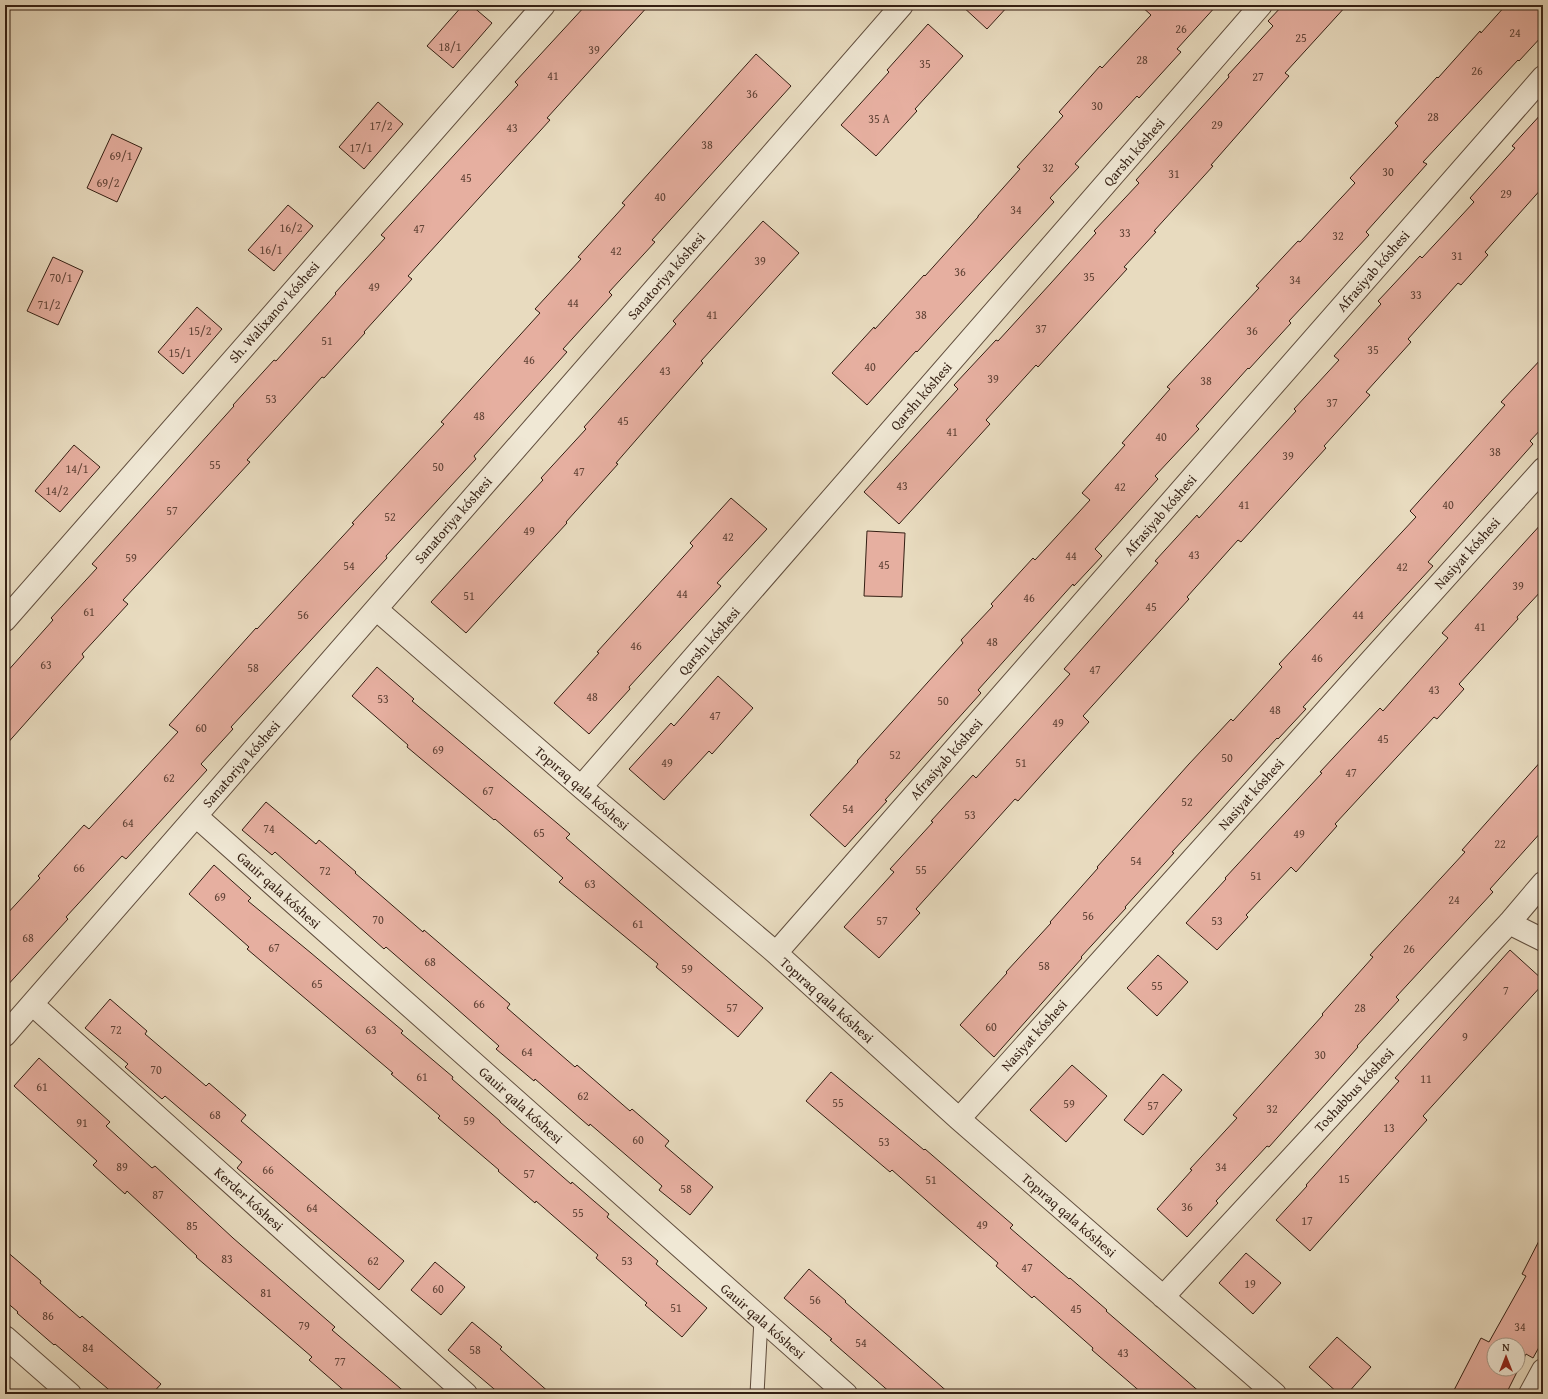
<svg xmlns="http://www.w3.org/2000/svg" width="1548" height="1399" viewBox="0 0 1548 1399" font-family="'Gentium Book Plus',serif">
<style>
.building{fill:#e6afa0;stroke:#341f13;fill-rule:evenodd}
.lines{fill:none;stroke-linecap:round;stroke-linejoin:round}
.lane-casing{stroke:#614e3e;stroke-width:15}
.street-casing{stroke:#614e3e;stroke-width:24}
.lane{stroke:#f0e8d5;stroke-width:13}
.street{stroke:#f0e8d5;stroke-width:22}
.labels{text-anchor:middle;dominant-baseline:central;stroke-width:3;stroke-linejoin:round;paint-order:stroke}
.number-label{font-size:12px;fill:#604336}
.street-label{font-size:14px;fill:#341f13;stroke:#f0e8d5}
</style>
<rect width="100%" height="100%" fill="#e8dbbf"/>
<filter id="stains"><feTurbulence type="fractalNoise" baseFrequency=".005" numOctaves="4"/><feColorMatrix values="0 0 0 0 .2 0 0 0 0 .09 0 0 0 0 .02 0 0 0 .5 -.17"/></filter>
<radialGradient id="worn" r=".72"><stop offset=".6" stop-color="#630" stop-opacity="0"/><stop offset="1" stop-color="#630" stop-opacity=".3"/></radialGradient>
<path class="building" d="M463,5H471L492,23L453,68L427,46Z
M586,5H649L547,118L550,120L408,276L412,279L364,332L365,333L324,378L322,377L247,460L250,462L123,600L128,604L82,654L84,657L5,746V674L53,620L51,618L97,568L92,564L234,406L233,405L274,360L276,361L336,294L335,293L385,238L381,235L518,85L515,82Z
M961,5H1009L987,29Z
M1140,5H1217L1177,49L1181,52L1139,98L1137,96L1075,164L1079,167L1050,198L1054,202L917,352L916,351L867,405L832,373L874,327L875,329L924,275L925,276L978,217V216L1020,169L1017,167L1063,116L1059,112L1100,66L1102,68L1151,15Z
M1283,5H1347L1285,73L1289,76L1211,165L1213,166L1154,231L1156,232L1124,267L1127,269L1038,367L1036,365L986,420L990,424L899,524L864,492L958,389L954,385L996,340L998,341L1051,283L1096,233L1094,231L1139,183L1136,180L1229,77L1228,75L1273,26L1268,21Z
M1506,5H1543V35L1519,61L1518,60L1423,162L1427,164L1366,232L1369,235L1289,321L1291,323L1249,369L1248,368L1196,426L1199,429L1155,476L1158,479L1095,549L1102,556L1074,586L1073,584L978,690L981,693L885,800L887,801L845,847L810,815L858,762L857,761L963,643L961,640L993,606L991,604L1033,558L1035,560L1090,500L1082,493L1125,445L1122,443L1170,389L1167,387L1259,288L1256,286L1298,241L1300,242L1355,183L1350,178L1398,126L1395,123L1437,77L1438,78L1480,31L1481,33Z
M928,24L963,56L915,109L917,111L876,156L841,125L889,72L887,70Z
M756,54L791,86L652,240L655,242L609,292L612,295L563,349L567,352L474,456L476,459L386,556L387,558L345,603L231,727L233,729L201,764L207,770L126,859L122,856L66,917L68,919L5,988V916L40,878L38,876L84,825L89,829L178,732L169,725L256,628L257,629L354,524L352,523L444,424L441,422L540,313L535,309L581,259L578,257L625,205L622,203Z
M378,102L403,124L364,169L339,147Z
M1543,112V187L1485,252L1488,255L1461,285L1458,283L1408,339L1411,342L1366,392L1370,395L1324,446L1326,448L1241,542L1238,540L1187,597L1189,599L1083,716L1089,722L1018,801L1015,799L916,909L920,913L879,958L844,927L894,872L890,869L933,822L931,821L973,775L976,778L1070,674L1064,669L1158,563L1155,561L1197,515L1199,518L1296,411L1294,409L1339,360L1334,356L1381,304L1378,301L1420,256L1422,258L1474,202L1470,198L1515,148L1512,146Z
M112,134L142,148L117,202L87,188Z
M288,205L313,226L274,271L248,250Z
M763,221L799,253L701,361L703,363L616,463L618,464L566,522L567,523L466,633L431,602L543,480L541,478L586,429L584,427L676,324L673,321Z
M53,257L83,271L58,325L27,311Z
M197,307L222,329L183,374L158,352Z
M1543,357V427L1530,441L1533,444L1428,562L1433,566L1303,707L1306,709L1278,739L1277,738L1172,852L1174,853L1125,907L1126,908L1081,957L1082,958L994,1057L960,1025L1007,973L1006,972L1051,923L1050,922L1098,868L1097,867L1189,764L1231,719L1233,721L1282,667L1279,664L1416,517L1410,511L1505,405L1501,402Z
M74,445L100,467L60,512L35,491Z
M731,498L767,529L717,583L721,586L629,687L630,689L589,734L554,703L599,653L597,652L693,546L690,543Z
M1543,522V589L1517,617L1518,619L1459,684L1464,689L1437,719L1434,717L1335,824L1337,826L1296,872L1291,867L1246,915L1248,917L1217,950L1186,923L1226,879L1225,878L1322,773L1320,772L1348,742L1380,708L1383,711L1448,638L1442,633Z
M867,531L905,533L902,597L864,596Z
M377,667L414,699L412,701L570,834L566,838L763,1008L738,1037L656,967L658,964L559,882L563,878L495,819L494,820L407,747L408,745L352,696Z
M718,676L753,708L712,754L709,751L664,800L629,769L671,723L674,726Z
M1543,759V830L1490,889L1493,892L1396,997L1399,1000L1357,1046L1358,1047L1269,1147L1267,1146L1216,1201L1218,1203L1187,1237L1157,1209L1192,1170L1190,1169L1237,1118L1233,1115L1323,1015L1322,1014L1373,957L1370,955L1465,852L1462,850Z
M266,802L316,844L319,840L356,872L355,873L423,932L424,930L510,1004L507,1008L575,1067L577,1065L630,1111L632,1109L669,1141L665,1146L713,1187L690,1215L659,1190L662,1186L590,1124L589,1126L535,1079L534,1081L496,1049L499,1046L448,1001L386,947L384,949L275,852L272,855L242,830Z
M214,865L251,898L248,901L311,953L403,1031L401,1033L453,1077L452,1079L500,1121V1122L571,1184L572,1182L609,1214L607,1217L658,1261L656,1264L707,1308L682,1337L645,1305L647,1303L596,1258L598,1255L536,1201L535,1203L498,1171L499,1170L438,1118L440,1116L391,1074L393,1073L247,949L249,947L189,894Z
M1510,950L1543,980V984L1423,1116L1427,1120L1310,1251L1276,1220L1307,1186L1306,1185L1399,1081L1395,1078Z
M1158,955L1188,982L1157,1016L1127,988Z
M110,999L147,1031L145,1034L206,1086L209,1083L246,1115L241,1121L404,1261L379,1290L237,1168L242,1162L165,1096L162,1099L125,1067L128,1064L85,1028Z
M39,1058L110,1122L106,1126L152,1168L155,1166L233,1238L335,1327L332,1330L407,1394H348L309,1360L312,1357L196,1257L197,1256L127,1191L125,1194L93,1165L97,1161L14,1086Z
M1072,1065L1107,1096L1066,1142L1030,1110Z
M831,1072L924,1150L925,1149L962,1181L1013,1225L1010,1228L1069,1279L1070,1278L1107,1310L1106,1311L1202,1394H1143L1092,1350L1093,1348L1034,1296L1032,1298L996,1266L998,1263L951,1222L892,1170L890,1172L806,1101Z
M1163,1074L1182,1090L1143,1135L1124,1120Z
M1543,1233V1340L1533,1358L1526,1354L1506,1394H1452L1481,1338L1489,1342L1526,1276L1522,1274ZM1494,1345H1518V1369H1494Z
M5,1250L41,1281L40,1283L80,1318L82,1316L161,1384L152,1394H114L55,1344L54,1345L17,1313L18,1312L5,1301Z
M1246,1253L1281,1283L1253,1314L1219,1283Z
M435,1262L465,1287L441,1315L411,1290Z
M809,1269L846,1301L845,1302L950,1394H892L830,1340L832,1339L784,1298Z
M472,1322L502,1347L500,1349L551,1394H500L448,1350Z
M1337,1337L1371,1367L1347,1394H1339L1309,1367Z"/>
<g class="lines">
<defs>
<path id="lane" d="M757,1394L761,1319"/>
<path id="street" d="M376,609L581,787L776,953L959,1119L1275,1394
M5,620L544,5
M581,787L1261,5
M196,816L846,1394
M1509,923L1543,940
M776,953L1543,77
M32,1004L466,1394
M5,1035L902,5
M959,1119L1543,469
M1163,1297L1509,923L1543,883
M5,1337L70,1394
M1530,1394L1543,1370"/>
</defs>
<use href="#lane" class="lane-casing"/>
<use href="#street" class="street-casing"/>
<use href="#lane" class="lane"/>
<use href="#street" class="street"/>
</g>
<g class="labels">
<g class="number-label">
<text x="1181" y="28">26</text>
<text x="1515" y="32">24</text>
<text x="1301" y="37">25</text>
<text x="450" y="46">18/1</text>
<text x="594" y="49">39</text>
<text x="1142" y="59">28</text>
<text x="925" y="63">35</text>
<text x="1477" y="70">26</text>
<text x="553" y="75">41</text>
<text x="1258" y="76">27</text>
<text x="752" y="93">36</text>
<text x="1097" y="105">30</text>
<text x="1433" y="116">28</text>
<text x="879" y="118">35 А</text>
<text x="1217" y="124">29</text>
<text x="381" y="125">17/2</text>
<text x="512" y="127">43</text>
<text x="707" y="144">38</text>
<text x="361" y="147">17/1</text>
<text x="121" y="155">69/1</text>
<text x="1048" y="167">32</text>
<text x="1388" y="171">30</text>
<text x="1174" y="173">31</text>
<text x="466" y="177">45</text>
<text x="108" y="182">69/2</text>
<text x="1506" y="193">29</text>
<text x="660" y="196">40</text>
<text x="1016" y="209">34</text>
<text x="291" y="227">16/2</text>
<text x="419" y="228">47</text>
<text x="1125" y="232">33</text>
<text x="1338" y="235">32</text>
<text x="271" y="249">16/1</text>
<text x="616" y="250">42</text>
<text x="1457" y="255">31</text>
<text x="760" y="260">39</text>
<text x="960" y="271">36</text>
<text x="1089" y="276">35</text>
<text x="61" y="277">70/1</text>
<text x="1295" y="279">34</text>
<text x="374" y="286">49</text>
<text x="1416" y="294">33</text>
<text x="573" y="302">44</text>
<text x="49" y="304">71/2</text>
<text x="712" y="314">41</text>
<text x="921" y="314">38</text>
<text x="1041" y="328">37</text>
<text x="200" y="330">15/2</text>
<text x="1252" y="330">36</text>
<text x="327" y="340">51</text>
<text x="1373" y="349">35</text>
<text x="180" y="352">15/1</text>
<text x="529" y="359">46</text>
<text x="870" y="366">40</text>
<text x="665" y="370">43</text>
<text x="993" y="378">39</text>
<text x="1206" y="380">38</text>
<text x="271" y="398">53</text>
<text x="1332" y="402">37</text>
<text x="479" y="415">48</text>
<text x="623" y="420">45</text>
<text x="952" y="431">41</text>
<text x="1161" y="436">40</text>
<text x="1495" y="451">38</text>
<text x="1288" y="455">39</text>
<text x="215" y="464">55</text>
<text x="438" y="466">50</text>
<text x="77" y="468">14/1</text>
<text x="579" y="471">47</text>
<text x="902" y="485">43</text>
<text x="1120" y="486">42</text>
<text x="57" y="490">14/2</text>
<text x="1244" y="504">41</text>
<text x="1448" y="504">40</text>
<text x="172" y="510">57</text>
<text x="390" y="516">52</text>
<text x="529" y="530">49</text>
<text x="728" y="536">42</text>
<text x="1194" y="554">43</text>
<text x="1071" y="555">44</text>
<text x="131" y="557">59</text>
<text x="884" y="564">45</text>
<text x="349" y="565">54</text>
<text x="1402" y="566">42</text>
<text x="1518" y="585">39</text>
<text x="682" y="593">44</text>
<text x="469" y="595">51</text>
<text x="1029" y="597">46</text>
<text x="1151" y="606">45</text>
<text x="89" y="611">61</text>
<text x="303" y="614">56</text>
<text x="1358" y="614">44</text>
<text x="1480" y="626">41</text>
<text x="992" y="641">48</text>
<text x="636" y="645">46</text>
<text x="1317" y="657">46</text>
<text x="46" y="664">63</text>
<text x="253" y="667">58</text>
<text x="1095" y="669">47</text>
<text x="1434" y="689">43</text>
<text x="592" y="696">48</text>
<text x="383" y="698">53</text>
<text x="943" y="700">50</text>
<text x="1275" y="709">48</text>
<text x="715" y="715">47</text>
<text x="1058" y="722">49</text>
<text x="201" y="727">60</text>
<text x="1383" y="738">45</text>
<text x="438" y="749">69</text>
<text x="895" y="754">52</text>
<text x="1227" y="757">50</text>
<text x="667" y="762">49</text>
<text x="1021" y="762">51</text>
<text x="1351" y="772">47</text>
<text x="169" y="777">62</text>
<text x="488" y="790">67</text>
<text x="1187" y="801">52</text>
<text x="848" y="808">54</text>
<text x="970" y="814">53</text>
<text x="128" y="822">64</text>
<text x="269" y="828">74</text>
<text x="539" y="832">65</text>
<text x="1299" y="833">49</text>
<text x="1500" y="843">22</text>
<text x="1136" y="860">54</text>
<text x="79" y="867">66</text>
<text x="921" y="869">55</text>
<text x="325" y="870">72</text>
<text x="1256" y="875">51</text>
<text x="590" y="883">63</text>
<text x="220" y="896">69</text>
<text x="1454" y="899">24</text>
<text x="1088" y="915">56</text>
<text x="378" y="919">70</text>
<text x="882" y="920">57</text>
<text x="1217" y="920">53</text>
<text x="638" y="923">61</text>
<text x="28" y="937">68</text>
<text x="274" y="947">67</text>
<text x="1409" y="948">26</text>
<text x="430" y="961">68</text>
<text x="1044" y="965">58</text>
<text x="687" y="968">59</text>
<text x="317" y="983">65</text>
<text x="1157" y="985">55</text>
<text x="1506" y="990">7</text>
<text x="479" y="1003">66</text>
<text x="732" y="1007">57</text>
<text x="1360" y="1007">28</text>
<text x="991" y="1026">60</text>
<text x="116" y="1029">72</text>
<text x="371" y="1029">63</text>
<text x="1465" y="1036">9</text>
<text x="527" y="1051">64</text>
<text x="1320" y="1054">30</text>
<text x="156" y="1069">70</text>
<text x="422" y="1076">61</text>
<text x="1426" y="1078">11</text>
<text x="42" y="1086">61</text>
<text x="583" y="1095">62</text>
<text x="838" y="1102">55</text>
<text x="1069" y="1103">59</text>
<text x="1153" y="1105">57</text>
<text x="1272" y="1108">32</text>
<text x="215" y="1114">68</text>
<text x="469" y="1120">59</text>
<text x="82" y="1122">91</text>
<text x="1389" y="1127">13</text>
<text x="638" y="1139">60</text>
<text x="884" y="1141">53</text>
<text x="122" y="1166">89</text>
<text x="1221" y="1166">34</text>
<text x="268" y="1169">66</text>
<text x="529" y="1173">57</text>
<text x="1344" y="1178">15</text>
<text x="931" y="1179">51</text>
<text x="686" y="1188">58</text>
<text x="158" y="1194">87</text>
<text x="1187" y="1206">36</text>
<text x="312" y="1207">64</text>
<text x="578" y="1212">55</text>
<text x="1307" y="1220">17</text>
<text x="982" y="1224">49</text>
<text x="192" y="1225">85</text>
<text x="227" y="1258">83</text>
<text x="373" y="1260">62</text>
<text x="627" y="1260">53</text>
<text x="1027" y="1267">47</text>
<text x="1250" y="1283">19</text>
<text x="438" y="1288">60</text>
<text x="266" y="1292">81</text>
<text x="815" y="1299">56</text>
<text x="676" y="1307">51</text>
<text x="1076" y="1308">45</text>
<text x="48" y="1315">86</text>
<text x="304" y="1325">79</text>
<text x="1520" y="1326">34</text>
<text x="861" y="1342">54</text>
<text x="88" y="1347">84</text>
<text x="475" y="1349">58</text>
<text x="1123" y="1352">43</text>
<text x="340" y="1361">77</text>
</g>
<g class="street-label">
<text transform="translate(1134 152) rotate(-49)">Qarshı kóshesi</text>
<text transform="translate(1373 271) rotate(-49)">Afrasiyab kóshesi</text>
<text transform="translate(666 276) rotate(-49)">Sanatoriya kóshesi</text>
<text transform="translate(274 312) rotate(-49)">Sh. Walixanov kóshesi</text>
<text transform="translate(921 396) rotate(-49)">Qarshı kóshesi</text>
<text transform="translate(1160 515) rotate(-49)">Afrasiyab kóshesi</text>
<text transform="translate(453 520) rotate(-49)">Sanatoriya kóshesi</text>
<text transform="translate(1467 553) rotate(-48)">Nasiyat kóshesi</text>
<text transform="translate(709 641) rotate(-49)">Qarshı kóshesi</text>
<text transform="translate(946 759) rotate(-49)">Afrasiyab kóshesi</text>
<text transform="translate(241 764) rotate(-49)">Sanatoriya kóshesi</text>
<text transform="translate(582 788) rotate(41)">Topıraq qala kóshesi</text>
<text transform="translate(1251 794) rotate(-48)">Nasiyat kóshesi</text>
<text transform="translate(279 890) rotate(42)">Gauir qala kóshesi</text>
<text transform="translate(827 1000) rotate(42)">Topıraq qala kóshesi</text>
<text transform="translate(1034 1035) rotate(-48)">Nasiyat kóshesi</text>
<text transform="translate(1354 1090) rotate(-47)">Toshabbus kóshesi</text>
<text transform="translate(521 1105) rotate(42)">Gauir qala kóshesi</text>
<text transform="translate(249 1199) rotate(42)">Kerder kóshesi</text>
<text transform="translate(1069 1215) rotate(41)">Topıraq qala kóshesi</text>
<text transform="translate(763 1321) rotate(41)">Gauir qala kóshesi</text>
</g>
</g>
<rect width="1548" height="1399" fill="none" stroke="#e8dbbf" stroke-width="20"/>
<rect x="6" y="6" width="1536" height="1387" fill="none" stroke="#341f13" stroke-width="2"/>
<rect x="10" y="10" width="1528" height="1379" fill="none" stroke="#341f13"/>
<g transform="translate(1506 1357)"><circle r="19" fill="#f0e8d5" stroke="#a59887"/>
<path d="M0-3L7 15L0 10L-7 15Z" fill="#8f2418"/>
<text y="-6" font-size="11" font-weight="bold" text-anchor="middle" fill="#341f13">N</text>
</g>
<rect width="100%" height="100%" filter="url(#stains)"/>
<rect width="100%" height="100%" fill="url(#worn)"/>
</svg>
